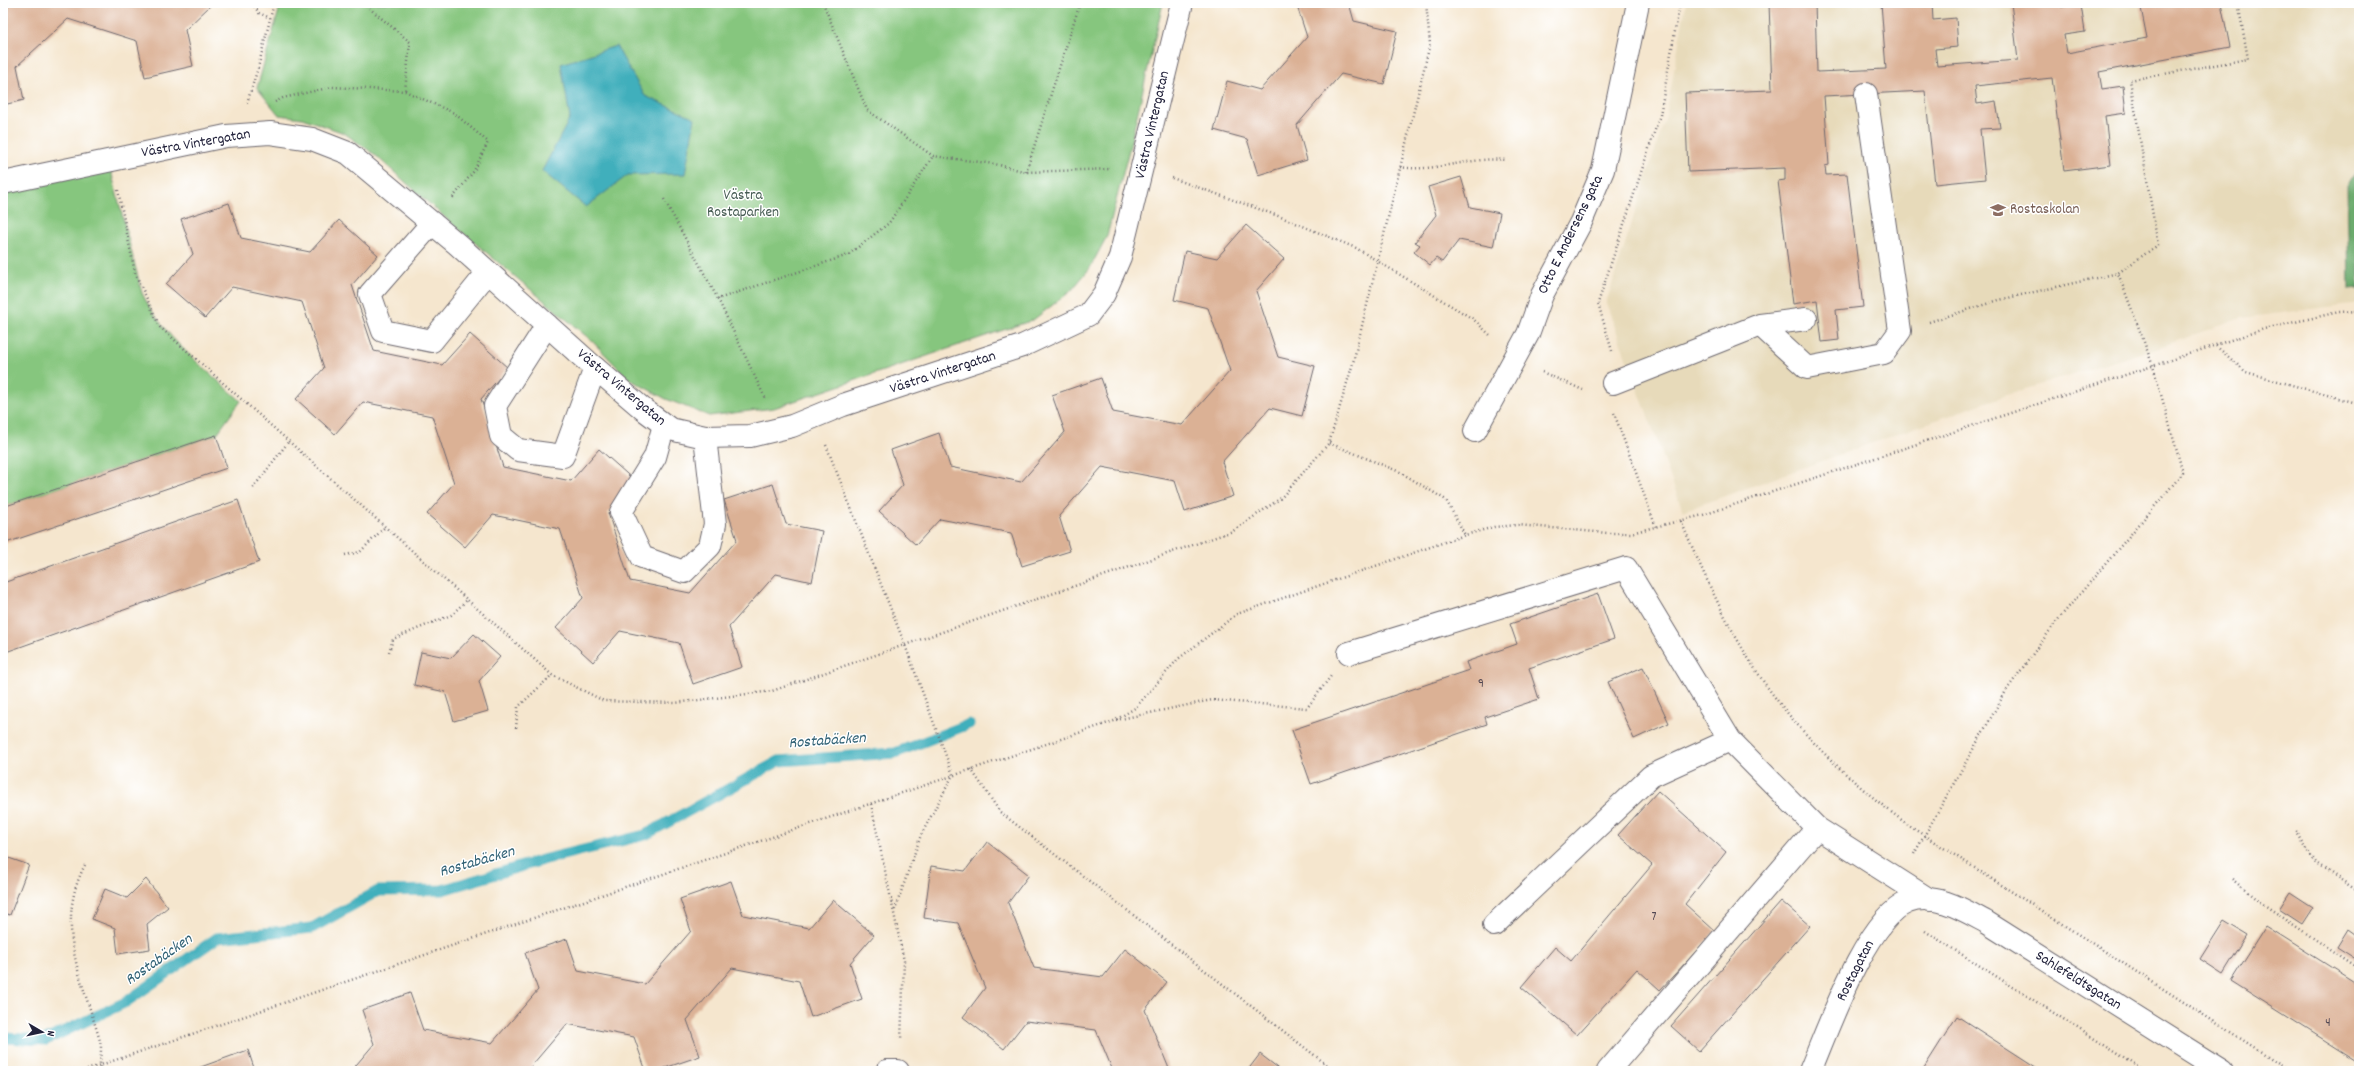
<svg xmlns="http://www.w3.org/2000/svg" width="2362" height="1074" viewBox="0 0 2362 1074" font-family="Dekko,sans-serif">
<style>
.built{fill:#e7daba}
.green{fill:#86c67e;stroke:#54745c}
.forest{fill:#6cab6d;stroke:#476654}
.water{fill:#40afbc;stroke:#31687c}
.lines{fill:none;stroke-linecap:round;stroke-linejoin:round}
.stream{stroke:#40afbc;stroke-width:11}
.building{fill:#dbb195}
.lane-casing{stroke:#6c676e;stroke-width:24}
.street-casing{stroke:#6c676e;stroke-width:24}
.path{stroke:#6c676e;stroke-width:2.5;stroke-dasharray:1 3;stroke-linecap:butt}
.lane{stroke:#fff;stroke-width:22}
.street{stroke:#fff;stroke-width:22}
.labels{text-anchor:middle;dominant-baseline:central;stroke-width:3;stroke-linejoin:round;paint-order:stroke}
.number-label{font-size:13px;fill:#504652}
.street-label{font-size:15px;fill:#22223b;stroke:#fff}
.park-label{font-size:15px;fill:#455b52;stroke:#fff}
.education-label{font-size:15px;fill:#785e54;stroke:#fff;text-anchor:start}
.water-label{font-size:16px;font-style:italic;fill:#306175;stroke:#fff}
</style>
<rect width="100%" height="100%" fill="#fff"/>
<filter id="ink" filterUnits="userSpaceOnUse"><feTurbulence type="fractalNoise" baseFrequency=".025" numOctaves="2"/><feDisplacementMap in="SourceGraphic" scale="8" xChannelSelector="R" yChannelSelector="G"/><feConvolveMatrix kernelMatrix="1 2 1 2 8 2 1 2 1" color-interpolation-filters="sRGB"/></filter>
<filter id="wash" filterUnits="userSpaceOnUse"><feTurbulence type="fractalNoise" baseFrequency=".012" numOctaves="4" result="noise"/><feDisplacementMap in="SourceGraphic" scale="16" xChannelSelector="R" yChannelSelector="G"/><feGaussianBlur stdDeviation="0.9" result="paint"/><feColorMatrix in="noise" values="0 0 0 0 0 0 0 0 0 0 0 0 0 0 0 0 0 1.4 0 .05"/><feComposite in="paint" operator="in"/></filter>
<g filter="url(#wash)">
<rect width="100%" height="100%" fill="#f5e6ce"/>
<path class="built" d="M1686,3H2359V303L2241,318L2157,348L2006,395L1683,511L1606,303L1666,116Z"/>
<path class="green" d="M273,3H1163L1130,146L1107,236L1090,268L1071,291L1033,320L774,408L709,416L666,399L629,379L592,341L450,222L374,154L344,133L302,118L279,115L257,88L279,10Z
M108,159L142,293C163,338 205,368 241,401L216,435L3,507V249L7,248L3,228V182Z"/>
<path class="forest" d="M2359,169V289L2349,290L2347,183Z"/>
<path class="water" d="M616,46L645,96L695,118L685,174L628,175L586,207L542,171L570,118L561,64Z"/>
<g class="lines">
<path class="stream" d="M3,1038L46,1040L126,1002L217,938L312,928L378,891L442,890L546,859L645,835L779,761L895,753L969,724"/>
</g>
<g id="blocks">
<path class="building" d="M12,3H210L212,4L185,30L193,66L145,77L137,41L68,19L17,66L24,100L3,105V11Z
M1296,3H1349L1354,21L1397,31L1384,84L1341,74L1297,125L1307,160L1258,175L1247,139L1214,130L1227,81L1260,90L1307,37Z
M1769,3H1815L1817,72L1886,69L1881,3H1932L1933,20L1956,18L1958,47L1935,49L1937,66L2018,60L2011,3H2060L2061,7L2081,5L2085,32L2064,35L2067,53L2147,38L2140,3H2221L2230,47L2099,72L2102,89L2123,86L2126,113L2105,116L2111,165L2064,171L2052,78L1975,86L1977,104L1996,101L2000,128L1980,129L1985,179L1935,184L1925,91L1824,96L1829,165L1825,166L1826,175L1847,174L1863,307L1836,310L1839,340L1822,342L1817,300L1793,304L1778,181L1785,180V168L1688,172L1685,93L1772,90Z
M1461,177L1470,207L1500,213L1493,247L1459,240L1442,262L1436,258L1430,265L1414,252L1420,245L1415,242L1436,215L1428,187Z
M229,203L241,238L310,252L339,220L378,255L352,285L374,351L442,365L470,334L508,368L481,399L503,467L571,481L599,449L636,482L608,513L630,581L690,593L737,540L724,500L773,484L786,524L822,531L812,582L776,574L729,627L742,667L693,684L679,643L620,631L593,662L556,628L583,598L560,529L493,515L465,547L427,514L454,483L432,416L363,402L335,434L296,399L324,368L302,302L232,287L205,318L166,284L193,254L181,219Z
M1246,225L1284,259L1256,291L1278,357L1315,366L1302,416L1270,408L1222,462L1233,496L1185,512L1175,481L1102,467L1059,516L1070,551L1022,566L1011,533L940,519L916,545L879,511L903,485L891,450L939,433L950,467L1021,482L1065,432L1052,395L1101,378L1113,412L1182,425L1230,371L1208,308L1174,300L1185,251L1217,258Z
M216,435L227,468L3,544V507Z
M238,500L259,562L3,653V583Z
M1598,594L1614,639L1529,668L1539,699L1485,717L1487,724L1311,784L1292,730L1469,670L1466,662L1517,644L1510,624Z
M474,634L500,657L479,681L488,711L454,721L445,692L414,685L421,652L451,658Z
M1643,667L1669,723L1634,739L1608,682Z
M1658,791L1726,852L1685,904L1715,931L1660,990L1637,969L1577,1035L1521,987L1555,947L1571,961L1652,865L1618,835Z
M987,842L1029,875L1008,903L1034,968L1103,977L1125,949L1167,982L1145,1010L1170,1071H1113L1096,1030L1026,1021L1004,1049L963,1017L985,988L958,923L924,918L931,866L965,871Z
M3,856L29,865L10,915L3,913Z
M146,879L168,907L147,924L150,949L118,954L115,928L92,919L105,889L127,898Z
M731,881L743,915L809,928L833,900L874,935L850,963L862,999L811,1017L799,981L732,968L687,1020L700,1056L656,1071H646L634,1037L567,1024L527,1071H351L374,1044L362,1010L410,993L423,1030L492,1043L538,990L525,953L567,939L578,971L645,984L691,931L680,899Z
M2290,892L2313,907L2302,924L2279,909Z
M1781,901L1810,926L1699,1051L1671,1026Z
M2224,921L2247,935L2223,974L2200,959Z
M2266,926L2359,985V1062L2231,981Z
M2348,929L2359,937V961L2337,947Z
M1957,1016L2042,1071H1922Z
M248,1050L255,1071H199L198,1068Z
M1260,1054L1282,1071H1247Z"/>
</g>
</g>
<g filter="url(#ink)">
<use href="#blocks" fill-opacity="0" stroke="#6c676e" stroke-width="1"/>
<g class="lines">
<defs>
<path id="lane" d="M432,223L370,294L383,331L432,341L488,272
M547,325L495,406L501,436L518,450L563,456L595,368
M1760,325L1807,368L1884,353L1900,331L1866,94
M1613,383L1760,325L1806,319
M664,425L655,457L621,512L642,557L684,572L710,546L715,524L705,437
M1349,653L1626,568L1730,740L1817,828L1930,900
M1494,925L1651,776L1730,740
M1608,1071L1817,828"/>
<path id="street" d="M3,183L226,136L270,133L312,139L348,153L457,244L587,361L643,409L670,429L705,437L750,436L792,426L843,405L1022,346L1088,315L1104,294L1120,257L1182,3
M1475,431L1528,334L1542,295L1581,222L1603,170L1638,3
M887,1071H898
M1810,1071C1828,1029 1866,919 1908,902C1935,892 1964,910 1986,922L2222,1071"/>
</defs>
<use href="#lane" class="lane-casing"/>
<use href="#street" class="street-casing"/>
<path class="path" d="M252,3L259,13L270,18
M363,3L410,42L405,91
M823,3L867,110L933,156L995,164L1026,172L1111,169
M275,102L283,98L332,87L405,91L454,113L488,142L474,171L451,200
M247,103L258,68L274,3
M1400,167C1436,173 1470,156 1507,160
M1026,172L1080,3
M1172,178L1281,217L1356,248L1473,319L1491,336
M118,190L135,273L160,327L552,675L604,701L675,703L772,691L1233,531L1281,498L1329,443L1353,363L1430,44L1426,3
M664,199L718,299L848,255L889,223L933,156
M718,299L766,400
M1929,322L1999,300L2118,273L2158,245L2130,80L2248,59L2238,3
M2216,346L2246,372L2359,404
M1612,351L1598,303L1660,115L1680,3
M1542,372L1583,390
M1614,413L1656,527
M1329,443L1400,472L1446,500L1465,535
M826,445L905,645L953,775L921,835L894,912
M253,488L289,441
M1681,521C1707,582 1736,647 1777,700C1815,749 1862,791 1911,827L2291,1071
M345,555L360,552L385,527
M389,652L393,639L451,615L467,600
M1116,720L1212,700L1307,708L1331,676
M516,728L518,707L552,675
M971,769L1000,812L1335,1071
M871,804L904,961L901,1040
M2296,831L2316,863L2359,892
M1914,854L2006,691L2056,622L2183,473L2153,366L2118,273
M85,865C53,926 83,981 100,1041C103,1052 98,1062 101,1071
M2232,879L2257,900L2359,969
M1925,931L2145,1071
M83,1071L1114,721L1135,708L1178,659L1237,614L1465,535L1494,527L1518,525L1607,533H1631L1703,515L2264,329L2339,312L2359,311"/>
<use href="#lane" class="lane"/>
<use href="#street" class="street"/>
</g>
</g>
<defs>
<symbol id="school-bare" viewBox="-9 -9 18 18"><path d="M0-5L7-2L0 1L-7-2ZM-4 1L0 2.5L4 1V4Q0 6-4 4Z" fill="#8d6e63" stroke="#fff" stroke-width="2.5" paint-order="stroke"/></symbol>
</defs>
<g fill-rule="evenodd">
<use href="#school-bare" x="1987" y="199" width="22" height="22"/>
</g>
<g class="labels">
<g class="number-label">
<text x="1481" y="684">9</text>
<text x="1654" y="917">7</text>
<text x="2328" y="1023">4</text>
</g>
<g class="street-label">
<text transform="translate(1153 125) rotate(-77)">Västra Vintergatan</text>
<text transform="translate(196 144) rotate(-10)">Västra Vintergatan</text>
<text transform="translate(1571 235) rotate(-64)">Otto E Andersens gata</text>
<text transform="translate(943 373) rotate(-18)">Västra Vintergatan</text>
<text transform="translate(621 388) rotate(40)">Västra Vintergatan</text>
<text transform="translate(1856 971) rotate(-63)">Rostagatan</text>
<text transform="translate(2078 981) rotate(32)">Sahlefeldtsgatan</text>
</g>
<g class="park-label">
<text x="743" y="196">Västra<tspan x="743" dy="17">Rostaparken</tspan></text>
</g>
<g class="education-label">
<text x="2010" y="210">Rostaskolan</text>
</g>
<g class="water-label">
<text transform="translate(827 741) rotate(-4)">Rostabäcken</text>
<text transform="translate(477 862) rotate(-16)">Rostabäcken</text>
<text transform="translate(159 960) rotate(-35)">Rostabäcken</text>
</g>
</g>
<rect width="2362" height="1074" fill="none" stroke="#fff" stroke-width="16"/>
<g transform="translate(42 1032) rotate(99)" stroke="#ffffff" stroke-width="3" paint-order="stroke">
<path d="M0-3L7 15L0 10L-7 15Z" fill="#22223b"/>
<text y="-6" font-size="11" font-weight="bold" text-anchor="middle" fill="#22223b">N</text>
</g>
</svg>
